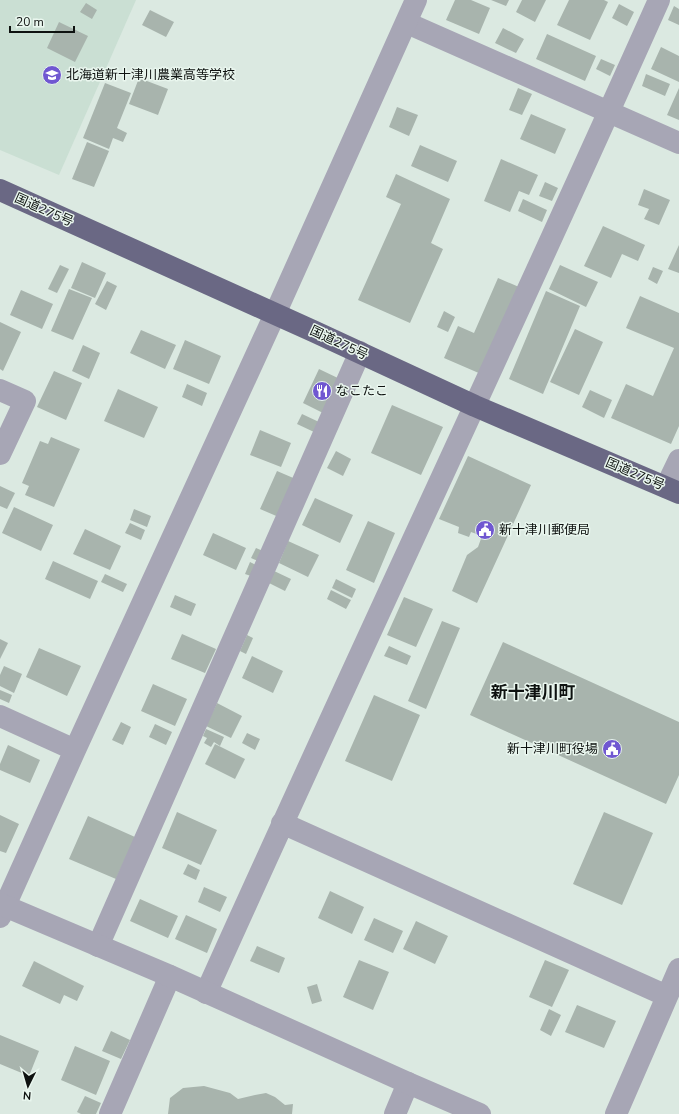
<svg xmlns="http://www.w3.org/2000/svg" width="679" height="1114" viewBox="0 0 679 1114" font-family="'Nunito Sans','Noto Sans JP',sans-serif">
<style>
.built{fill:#cadfd3}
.building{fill:#a8b4ad}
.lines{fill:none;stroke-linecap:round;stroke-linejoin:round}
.minor{stroke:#a7a6b5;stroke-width:22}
.tertiary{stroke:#a7a6b5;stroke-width:22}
.trunk{stroke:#6a6884;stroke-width:22}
.labels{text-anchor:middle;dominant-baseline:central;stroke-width:3;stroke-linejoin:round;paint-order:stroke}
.poi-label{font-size:13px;fill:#0e1210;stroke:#e9f6ee;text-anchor:start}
.street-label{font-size:13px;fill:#0e1210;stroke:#e9f6ee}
.district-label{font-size:17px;font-weight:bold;fill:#0e1210;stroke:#e9f6ee}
</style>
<rect width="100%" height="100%" fill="#dbe9e1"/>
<path class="built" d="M0,0H136L59,175L0,150Z"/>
<path class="building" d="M455,0H471L490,8L479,34L446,20Z
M491,0H509L506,6Z
M522,0H546L535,22L516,12Z
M569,0H604L608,2L590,40L557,25Z
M86,3L97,10L92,19L80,12Z
M619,4L634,12L627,26L612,18Z
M674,6L679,9V25L668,20Z
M150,10L174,22L166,37L142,25Z
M59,22L88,36L75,62L47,48Z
M503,28L524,39L516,53L495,43Z
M547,34L596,56L585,81L536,59Z
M661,47L679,56V82L651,69Z
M601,59L615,65L610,76L596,69Z
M646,74L670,84L665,96L642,86Z
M139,78L168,89L158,115L129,104Z
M105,83L131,93L117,128L127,133L123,142L113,138L109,149L83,138Z
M518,88L532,94L522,115L509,110Z
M679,88V120L667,115Z
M397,107L418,115L409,136L389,127Z
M531,114L566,129L555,154L520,139Z
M87,142L109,151L94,187L72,179Z
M420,145L457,161L448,182L411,166Z
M501,159L538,175L529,195L519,191L510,212L484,201Z
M396,174L450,199L431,243L443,249L410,323L358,300L401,204L386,197Z
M545,182L558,188L552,201L539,196Z
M644,189L670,200L659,225L644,219L649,209L638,205Z
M523,199L547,210L542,222L518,211Z
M603,226L645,245L638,261L622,254L611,278L584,266Z
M679,245V273L668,269Z
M82,262L106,273L95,298L71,288Z
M60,265L69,269L57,293L48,289Z
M560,265L598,282L586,307L549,289Z
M653,267L663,271L657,284L648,279Z
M498,278L519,287L481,374L444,358L458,326L474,333Z
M107,281L117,286L106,310L95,304Z
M69,289L92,298L73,340L51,331Z
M21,290L53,304L42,329L10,315Z
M546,291L580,306L543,394L509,379Z
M640,296L679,313V426L671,444L611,418L626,384L653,396L674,348L626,328Z
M444,311L455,317L448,332L437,327Z
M0,322L21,332L3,371L0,369Z
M575,329L603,342L579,395L550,382Z
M141,330L176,345L165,369L130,353Z
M185,340L221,356L209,384L173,369Z
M83,345L100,353L89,379L72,371Z
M319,369L342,380L325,414L303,403Z
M54,371L82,383L66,420L37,407Z
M187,384L207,393L202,406L182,397Z
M118,389L158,407L144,438L104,421Z
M590,390L612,400L604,418L582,407Z
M392,405L443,427L421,475L371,453Z
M302,414L319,422L314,432L297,424Z
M260,430L291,443L281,467L250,455Z
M51,437L80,449L54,507L25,495L29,486L22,483L40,441L48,444Z
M336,451L351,459L343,476L327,468Z
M468,456L531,485L477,603L452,591L467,555L478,547L482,536L471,532L469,537L458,533L459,527L439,519Z
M277,471L298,480L281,518L260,509Z
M0,486L15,493L7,509L0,506Z
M315,498L353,515L340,543L302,525Z
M14,507L53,525L41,551L2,533Z
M134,509L151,516L147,527L130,520Z
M368,521L395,533L374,583L346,570Z
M130,523L145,530L141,540L125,533Z
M85,529L121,546L110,570L73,554Z
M213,533L246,548L236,570L203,555Z
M288,541L319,555L308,577L279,563Z
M256,548L263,551L258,561L251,558Z
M53,561L98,581L90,599L45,579Z
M250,562L256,565L251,576L245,574Z
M272,570L291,579L285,591L267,582Z
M105,574L127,584L123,592L101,582Z
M336,579L356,589L352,598L332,588Z
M331,590L351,600L346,609L327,599Z
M175,595L196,604L191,616L170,607Z
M404,597L433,609L416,647L387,635Z
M442,621L460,628L426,709L408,701Z
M182,634L216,649L205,673L171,659Z
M247,635L253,638L246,654L240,651Z
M0,639L8,643L0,659Z
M503,642L679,722V775L666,804L470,715Z
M389,646L411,656L407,665L384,656Z
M39,648L81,666L67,696L26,677Z
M252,656L283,671L273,693L242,678Z
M4,666L22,674L14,693L0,686V675Z
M153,684L187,699L175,726L141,711Z
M0,690L12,695L9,703L0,699Z
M374,695L420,715L392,781L345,761Z
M217,703L242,716L231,738L206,726Z
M121,722L131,727L123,745L112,740Z
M155,724L172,732L166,745L149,737Z
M206,729L224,737L220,746L214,742L211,747L204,743L207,738L203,736Z
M247,733L260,739L255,750L242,743Z
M215,744L245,759L235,779L205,764Z
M8,745L40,760L30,783L0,770V764Z
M177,812L217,830L201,865L162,848Z
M604,812L653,833L622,905L573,884Z
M0,815L19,824L6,853L0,851Z
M88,816L135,837L116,879L69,859Z
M188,864L200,870L196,880L183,874Z
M204,887L227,897L220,912L198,902Z
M330,891L364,907L352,934L318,918Z
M140,899L178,916L168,938L130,921Z
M186,915L217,929L207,953L175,939Z
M374,918L403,931L393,953L364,940Z
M416,921L448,936L435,964L403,949Z
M257,946L285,958L279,973L250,961Z
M359,960L389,972L373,1010L343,997Z
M545,960L569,970L552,1007L529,997Z
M34,961L84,986L77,1001L64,995L60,1004L22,986Z
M317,984L322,1001L312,1004L307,987Z
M577,1005L616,1021L604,1048L565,1032Z
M549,1009L561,1015L551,1036L540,1030Z
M111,1031L130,1040L121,1059L102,1051Z
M0,1035L39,1051L29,1076L0,1064Z
M75,1046L110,1061L96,1095L61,1080Z
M204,1086L230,1093L238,1099L255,1095L266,1093L275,1097L285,1105L293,1104L292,1114H168L170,1098L183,1088Z
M85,1096L101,1103L96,1114H81L77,1112Z"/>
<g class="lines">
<path class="minor" d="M407,23L679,143
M0,390L25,401L0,454
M666,487L679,460
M0,716L75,750
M282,823L667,996
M0,917L75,750L275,314
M98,946L360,352
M206,993C355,661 511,332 659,0
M110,1114L170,976
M395,1114L408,1083
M616,1114L679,969"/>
<path class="tertiary" d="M275,314L416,0
M0,904L170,976L408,1083L480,1114"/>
<path class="trunk" d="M0,190L313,331L475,406L679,493"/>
</g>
<defs>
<symbol id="school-disc" viewBox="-11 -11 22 22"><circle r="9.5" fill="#7057d1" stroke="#e9f6ee"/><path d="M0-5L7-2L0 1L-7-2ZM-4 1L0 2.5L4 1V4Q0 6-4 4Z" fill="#fff"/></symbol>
<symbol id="restaurant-disc" viewBox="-11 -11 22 22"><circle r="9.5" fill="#7057d1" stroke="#e9f6ee"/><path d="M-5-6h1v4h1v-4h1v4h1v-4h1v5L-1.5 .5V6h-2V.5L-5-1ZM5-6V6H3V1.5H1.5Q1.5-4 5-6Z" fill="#fff"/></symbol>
<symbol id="civic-disc" viewBox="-11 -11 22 22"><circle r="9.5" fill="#7057d1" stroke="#e9f6ee"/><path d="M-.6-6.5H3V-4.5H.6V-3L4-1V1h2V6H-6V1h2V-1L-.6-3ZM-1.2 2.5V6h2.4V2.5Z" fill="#fff"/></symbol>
</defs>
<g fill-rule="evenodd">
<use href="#school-disc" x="41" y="64" width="22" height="22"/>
<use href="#restaurant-disc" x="311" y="380" width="22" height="22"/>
<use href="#civic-disc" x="474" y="519" width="22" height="22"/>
<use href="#civic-disc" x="601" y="738" width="22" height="22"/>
</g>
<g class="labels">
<g class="poi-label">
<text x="66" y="75">北海道新十津川農業高等学校</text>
<text x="336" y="391">なこたこ</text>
<text x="499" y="530">新十津川郵便局</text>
<text x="598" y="749" text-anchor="end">新十津川町役場</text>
</g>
<g class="street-label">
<text transform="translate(44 210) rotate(24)">国道275号</text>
<text transform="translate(339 343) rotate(25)">国道275号</text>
<text transform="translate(635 474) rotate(23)">国道275号</text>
</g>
<g class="district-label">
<text x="533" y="692">新十津川町</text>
</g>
</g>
<g transform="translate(28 1086) rotate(185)" stroke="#e9f6ee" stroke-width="3" paint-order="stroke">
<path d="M0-3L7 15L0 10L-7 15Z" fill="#0e1210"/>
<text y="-6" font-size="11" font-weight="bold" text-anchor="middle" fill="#0e1210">N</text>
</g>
<path d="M10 26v6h64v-6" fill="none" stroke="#0e1210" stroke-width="2"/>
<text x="16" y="26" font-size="12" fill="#0e1210" stroke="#e9f6ee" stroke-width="3" paint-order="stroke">20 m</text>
</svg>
